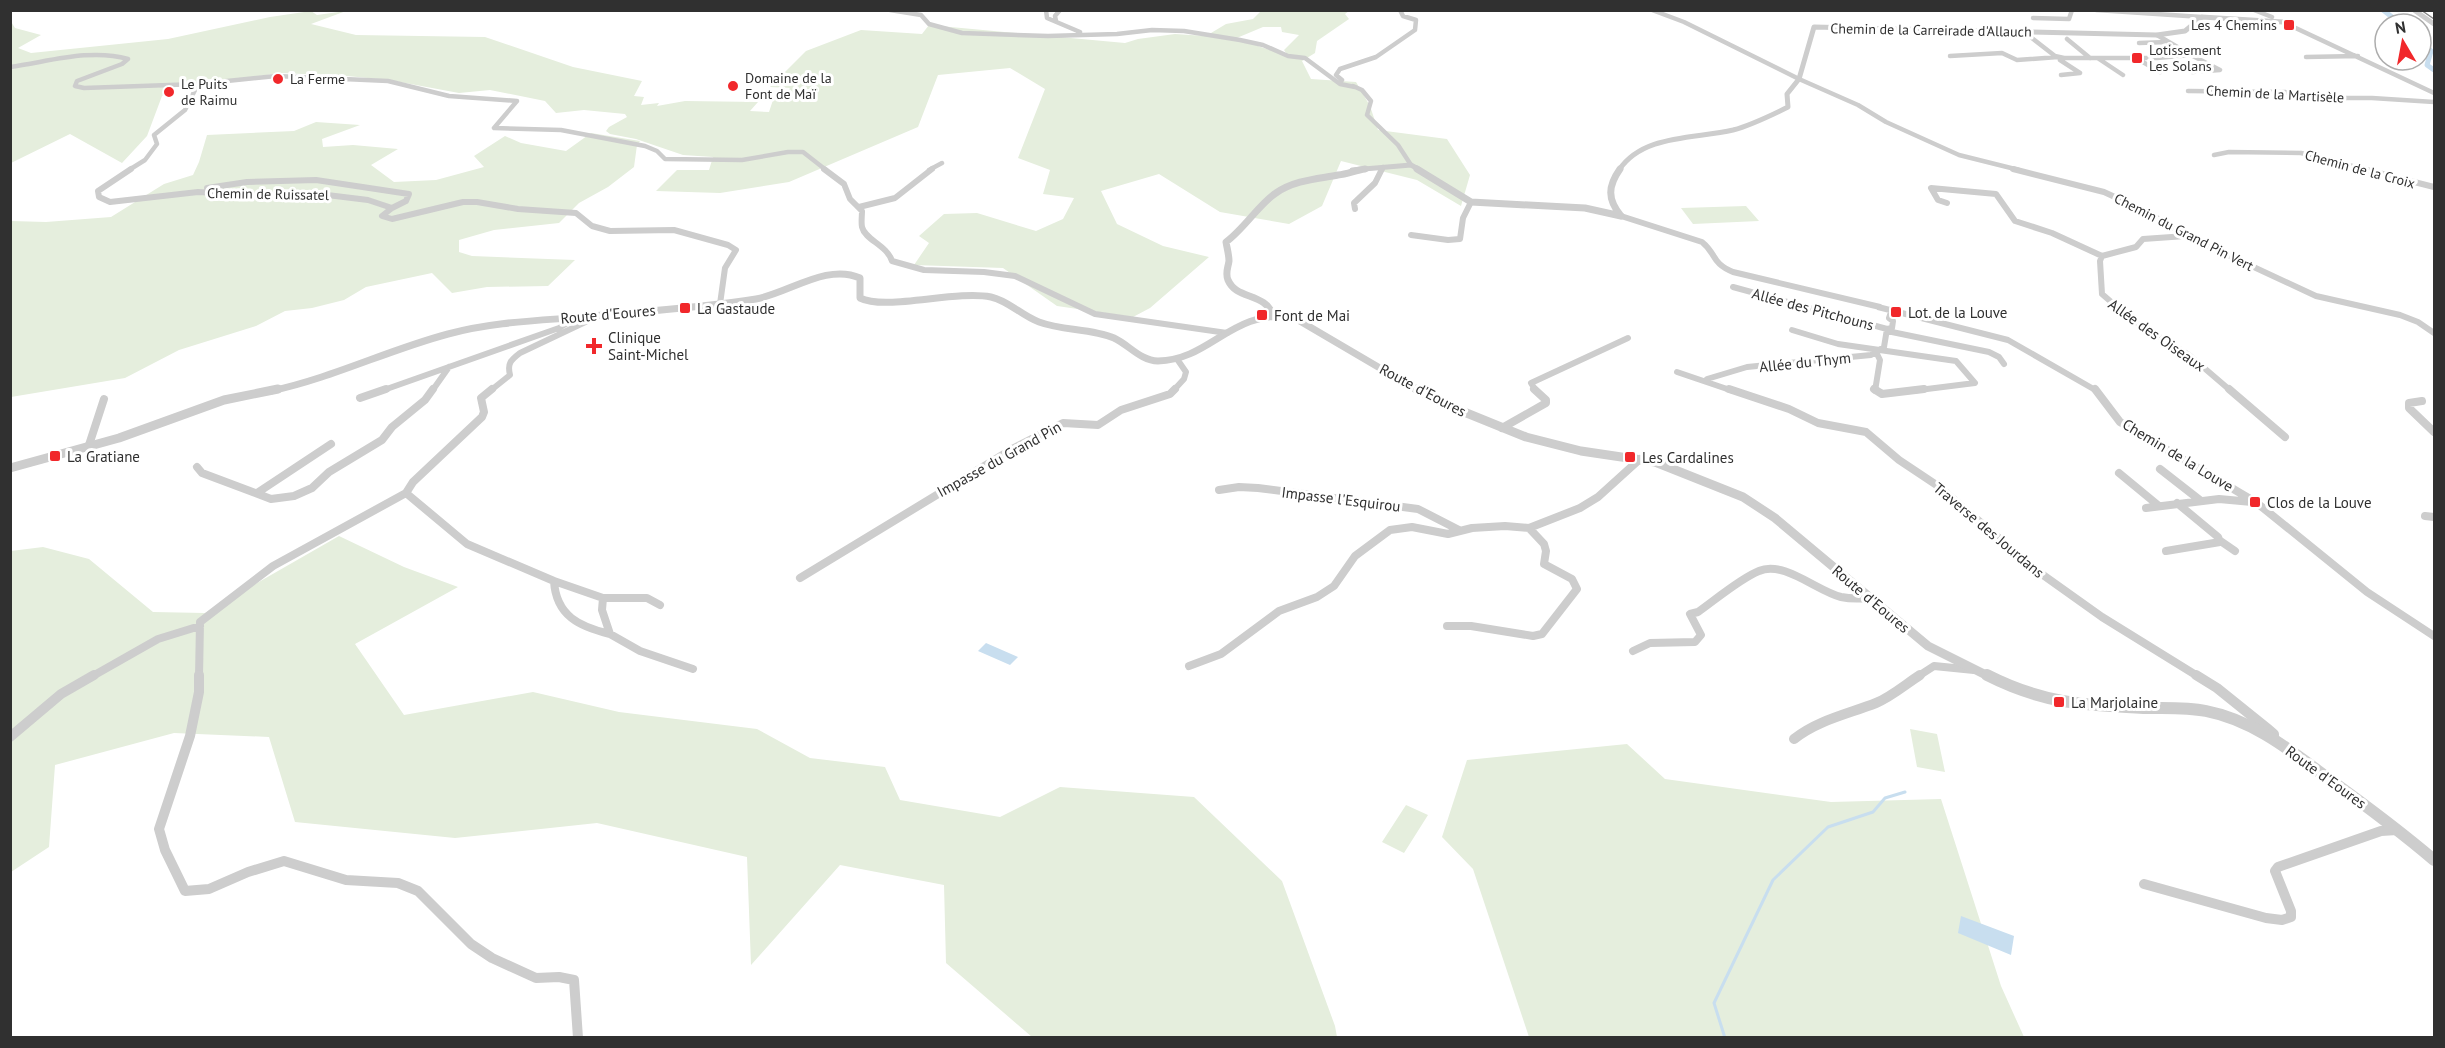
<svg xmlns="http://www.w3.org/2000/svg" width="2445" height="1048" viewBox="0 0 2445 1048" font-family="'PT Sans',sans-serif">
<style>
.green{fill:#e5eedd;fill-rule:evenodd}
.water{fill:#c8deef}
.lines{fill:none;stroke-linecap:round;stroke-linejoin:round}
.stream{stroke:#c8deef;stroke-width:3}
.canal{stroke:#c8deef;stroke-width:5}
.minor-far3{stroke:#cdcdcd;stroke-width:4.5}
.minor-far2{stroke:#cdcdcd;stroke-width:6}
.minor-far1{stroke:#cdcdcd;stroke-width:8}
.minor{stroke:#cdcdcd;stroke-width:10}
.tertiary-far3{stroke:#cdcdcd;stroke-width:5}
.tertiary-far2{stroke:#cdcdcd;stroke-width:7}
.tertiary-far1{stroke:#cdcdcd;stroke-width:9}
.tertiary{stroke:#cdcdcd;stroke-width:12}
.tram{stroke:#858585;stroke-width:1.5}
.poi-dot{fill:#f1282b;stroke:#fff;stroke-width:2}
.labels{text-anchor:middle;dominant-baseline:central;stroke-width:6;stroke-linejoin:round;paint-order:stroke}
.far-poi-label{font-size:14px;fill:#303030;stroke:#fff;text-anchor:start}
.far-street-label{font-size:14px;fill:#303030;stroke:#fff}
.poi-label{font-size:15px;fill:#303030;stroke:#fff;text-anchor:start}
.street-label{font-size:15px;fill:#303030;stroke:#fff}
</style>
<rect width="100%" height="100%" fill="#fff"/>
<path class="green" d="M311,11L317,15L346,11L311,24L356,35L485,37L573,67L642,81L634,96L644,97L641,105L659,103L657,106L685,101L758,102L750,111L769,112L773,100H759L762,97L784,96L790,88L770,87L806,51L861,30L922,34L929,25L1125,43L1138,39L1175,34L1206,36L1226,24L1253,19L1261,11H1349L1345,14L1349,19L1317,41L1315,53L1302,61L1311,79L1356,82L1370,106L1378,130L1447,139L1470,175L1461,206L1417,180L1341,161L1322,206L1289,224L1220,212L1159,174L1101,191L1117,224L1163,246L1209,257L1150,308L1133,317L1057,306L1003,268L914,265L929,243L919,236L944,214L977,213L1036,231L1063,219L1074,198L1043,194L1050,170L1018,158L1045,89L1010,68L938,75L918,127L789,182L720,193L656,191L677,170H709L713,157L683,155L636,139L610,134L606,131L609,127L627,117L625,114L584,110L556,113L545,101L490,90L459,93L389,80L347,76L280,73L232,80L176,84L162,96L147,136L122,163L70,134L11,163L10,20L15,28L41,35L18,48L31,53L168,39L270,17ZM1263,27H1281L1282,32L1299,35L1284,50L1288,56L1252,44L1232,40Z
M316,122L360,125L322,139L323,147L353,145L398,149L371,165L394,182L436,180L484,167L474,156L505,136L521,143L566,151L591,133L640,141L637,145L634,167L608,187L579,203L559,223L494,230L459,240V252L472,256L575,260L548,286L487,287L452,293L432,273L366,287L344,300L312,308L285,311L256,326L179,350L125,378L11,397V221L46,222L111,217L164,184L193,175L199,162L207,135L294,131Z
M1746,206L1759,221L1693,224L1681,208Z
M339,536L404,567L458,587L355,644L404,715L533,692L619,712L757,729L810,758L885,767L900,800L1000,817L1060,787L1194,797L1282,881L1335,1026L1337,1037H1032L946,963L944,885L840,865L751,965L747,857L597,823L455,838L295,822L269,737L174,733L55,765L49,847L11,872V551L43,547L89,559L153,612L205,613Z
M1910,729L1937,734L1945,772L1917,767Z
M1627,744L1665,779L1831,802L1941,799L2001,986L2024,1037H1529L1473,869L1442,837L1467,760Z
M1406,805L1428,815L1404,853L1382,842Z"/>
<path class="water" d="M986,643L1018,657L1010,665L978,651Z
M1961,916L2014,936L2011,955L1958,933Z"/>
<g class="lines">
<path class="stream" d="M1725,1038L1714,1003L1773,880L1828,827L1873,812L1885,798L1905,792"/>
<path class="canal" d="M2383,10L2401,24
M2421,41L2431,51L2427,65L2434,70"/>
<path class="minor-far3" d="M890,10L921,15L929,24L962,33L1048,36L1117,34L1152,30L1184,31L1240,40L1263,45L1288,56L1305,58L1340,84L1355,87
M1046,10L1047,18L1080,32
M1652,10L1684,22L1799,79L1858,105L1886,122L1959,155L2019,170
M2096,10L2202,17
M2254,10L2272,17
M2033,18L2069,19L2072,10
M1056,21L1055,16L1060,10
M2283,22L2434,93
M2024,32L2055,56L2064,58H2157L2191,55L2157,35
M2067,39L2090,58
M2139,43L2168,42
M2191,55L2220,70L2192,72
M1950,56L2002,53L2017,60L2058,57
M2306,57L2358,56
M2136,58L2160,72
M2099,59L2123,75
M2060,60L2080,73L2061,75
M10,67C48,62 90,48 128,59L122,64L77,81L75,86L84,88L198,84L276,76L388,81L449,96L517,101L494,128L561,130L645,146L657,151L665,159L742,160L788,152H803L826,170
M1342,80L1336,75L1340,69L1376,57L1415,30L1416,20L1403,16L1400,10
M1353,86L1362,90L1371,101L1367,115L1398,145L1411,165
M2188,91L2285,92L2304,98H2372L2434,102
M2214,155L2229,152L2301,153L2368,170
M129,170L145,160L157,144L154,135L185,110L198,84
M929,170L942,163
M1382,170L1383,167"/>
<path class="minor-far2" d="M131,169L98,191L99,197L110,202L198,192L254,195L319,194L368,200L392,208L382,216L392,219L463,202H477L518,209L576,213L592,226L610,231L674,230L728,245L736,250L725,268L720,304
M824,169L844,184L850,199L862,211C862,216 861,222 862,227C865,240 887,245 892,261L924,270L984,272L1015,276L1095,314L1227,333
M2013,169L2104,192L2145,211L2187,236L2316,296L2400,315L2418,322L2434,333
M2363,169L2434,187
M207,188L247,182L316,180L409,194L406,201L392,208
M1947,203L1938,200L1931,188L1996,194L2015,221L2052,233L2102,256
M859,207L895,198L932,169
M1355,209L1354,203L1375,183L1382,169
M1621,216L1702,242C1717,254 1711,263 1733,272L1880,307
M1411,235L1448,240L1460,239L1463,218L1471,202
M2186,236L2143,239L2136,247L2102,256L2100,261L2102,294L2132,320L2189,355L2231,391
M1733,287L1887,329L1892,328L1893,321L1889,318L1892,309
M1878,307L2008,340L2097,391
M1792,330L1838,344L1956,361L1975,383L1911,391
M1887,331L1989,352L1999,357L2004,364
M1677,372L1733,391
M1707,379L1747,367L1871,355L1884,347L1887,329
M381,391L559,328L578,317
M432,391L449,367
M490,391L510,375C507,363 511,360 520,353L598,316
M1173,391L1184,379L1186,372L1177,359
M1536,391L1531,383L1628,338
M1875,391L1880,360L1876,352"/>
<path class="minor-far1" d="M492,389L481,398L484,412L482,417L413,482L406,493L467,544L554,581C556,616 580,627 610,634L602,610L603,598
M1729,389L1789,409L1818,423L1866,432L1899,460L1938,486L2036,570L2102,617L2199,677
M1874,389L1882,394L1924,389
M2095,389L2120,422L2257,503L2367,592L2434,636
M2229,389L2285,437
M360,398L386,389
M2422,401L2409,403V408L2434,432
M1502,428L1546,403V400L1534,389
M88,448L104,399
M197,467L202,473L271,499L294,496L312,488L329,472L382,440L392,427L425,400L433,389
M2160,469L2201,501
M2119,473L2159,506
M1219,490L1239,487L1258,488L1418,509L1459,530
M257,493L331,444
M2146,508L2219,499L2252,502
M2425,516L2434,517
M2219,540L2235,551
M2166,551L2220,542L2218,537L2177,503
M800,578L1014,448L1063,423L1098,425L1121,410L1170,394L1175,389
M554,581L603,598H647L660,605
M1447,626H1471L1533,636L1542,634L1577,589L1572,579L1544,564L1546,551L1544,544L1529,528
M610,634L640,651L693,669
M1633,651L1650,643L1695,642L1701,635L1690,614L1698,612C1715,600 1741,578 1759,571C1783,560 1817,591 1841,597C1850,599 1858,599 1868,598
M1189,666L1221,654L1279,611L1317,597L1334,586L1355,556L1390,530L1412,527L1448,534L1472,528L1505,526L1529,528L1580,508L1598,497L1640,459
M91,677L158,639L200,626
M199,677L200,622L273,566L406,493
M1917,677L1934,666L1974,670"/>
<path class="minor" d="M199,675V692L190,736L159,829L165,850L185,891L209,889L248,872L284,861L346,880L398,883L418,891L471,944L492,958L536,978L559,977L574,980L578,1038
M2196,675L2217,688L2268,729L2274,734V739
M10,737L61,694L94,675
M1794,739C1818,720 1848,714 1876,703C1891,697 1906,684 1920,675
M2144,884L2266,918L2282,920L2291,917V911L2275,871L2278,867L2381,831L2397,830"/>
<path class="tertiary-far3" d="M2414,10L2434,24
M1352,170L1411,165L1420,170
M1619,170C1643,134 1695,139 1733,130C1752,125 1770,116 1788,107L1787,94L1799,79L1814,27L2157,35L2185,31L2202,17L2283,22"/>
<path class="tertiary-far2" d="M1417,169L1471,202L1585,208L1621,216
M1620,169C1608,186 1607,199 1621,216
M1274,317C1265,291 1237,301 1228,280C1225,273 1228,268 1229,261C1229,255 1227,248 1226,242C1244,229 1260,203 1276,193C1295,180 1317,179 1338,175C1348,174 1356,170 1365,169
M271,391C332,378 388,350 448,334C488,323 529,321 570,318C632,312 694,309 756,299C789,293 827,263 860,278V298C886,311 955,290 991,297C1009,301 1022,316 1039,322C1063,331 1091,328 1114,338C1129,345 1141,361 1158,361C1211,360 1231,309 1293,317L1419,391"/>
<path class="tertiary-far1" d="M1416,389L1437,401L1526,437L1581,451L1655,462L1743,497L1775,518L1928,646L1990,677
M10,468L119,438L224,400L278,389"/>
<path class="tertiary" d="M1987,675C2044,704 2084,705 2146,708C2166,708 2187,707 2206,711C2253,720 2291,751 2329,779C2365,805 2400,831 2434,860"/>
<path class="tram" d="M2421,10L2434,19"/>
</g>
<g class="poi-dot">
<rect x="2283" y="19" width="12" height="12" rx="3"/>
<rect x="2131" y="52" width="12" height="12" rx="3"/>
<circle cx="278" cy="79" r="6"/>
<circle cx="733" cy="86" r="6"/>
<circle cx="169" cy="92" r="6"/>
<rect x="679" y="302" width="12" height="12" rx="3"/>
<rect x="1890" y="306" width="12" height="12" rx="3"/>
<rect x="1256" y="309" width="12" height="12" rx="3"/>
<path d="M591 337h6v6h6v6h-6v6h-6v-6h-6v-6h6z"/>
<rect x="49" y="450" width="12" height="12" rx="3"/>
<rect x="1624" y="451" width="12" height="12" rx="3"/>
<rect x="2249" y="496" width="12" height="12" rx="3"/>
<rect x="2053" y="696" width="12" height="12" rx="3"/>
</g>
<g class="labels">
<g class="far-poi-label">
<text x="2277" y="25" text-anchor="end">Les 4 Chemins</text>
<text x="2149" y="50">Lotissement<tspan x="2149" dy="16">Les Solans</tspan></text>
<text x="745" y="78">Domaine de la<tspan x="745" dy="16">Font de Maï</tspan></text>
<text x="290" y="79">La Ferme</text>
<text x="181" y="84">Le Puits<tspan x="181" dy="16">de Raimu</tspan></text>
</g>
<g class="far-street-label">
<text transform="translate(1931 30) rotate(1)">Chemin de la Carreirade d'Allauch</text>
<text transform="translate(2275 94) rotate(3)">Chemin de la Martisèle</text>
<text transform="translate(2360 169) rotate(15)">Chemin de la Croix</text>
<text transform="translate(268 194) rotate(1)">Chemin de Ruissatel</text>
<text transform="translate(2184 232) rotate(27)">Chemin du Grand Pin Vert</text>
</g>
<g class="poi-label">
<text x="697" y="308">La Gastaude</text>
<text x="1908" y="312">Lot. de la Louve</text>
<text x="1274" y="315">Font de Mai</text>
<text x="608" y="337">Clinique<tspan x="608" dy="17">Saint-Michel</tspan></text>
<text x="67" y="456">La Gratiane</text>
<text x="1642" y="457">Les Cardalines</text>
<text x="2267" y="502">Clos de la Louve</text>
<text x="2071" y="702">La Marjolaine</text>
</g>
<g class="street-label">
<text transform="translate(1813 309) rotate(15)">Allée des Pitchouns</text>
<text transform="translate(608 314) rotate(-5)">Route d'Eoures</text>
<text transform="translate(2157 335) rotate(35)">Allée des Oiseaux</text>
<text transform="translate(1805 362) rotate(-6)">Allée du Thym</text>
<text transform="translate(1423 390) rotate(28)">Route d'Eoures</text>
<text transform="translate(2178 455) rotate(31)">Chemin de la Louve</text>
<text transform="translate(999 459) rotate(-29)">Impasse du Grand Pin</text>
<text transform="translate(1341 499) rotate(7)">Impasse l'Esquirou</text>
<text transform="translate(1989 530) rotate(40)">Traverse des Jourdans</text>
<text transform="translate(1871 599) rotate(40)">Route d'Eoures</text>
<text transform="translate(2326 777) rotate(36)">Route d'Eoures</text>
</g>
</g>
<rect width="2445" height="1048" fill="none" stroke="#303030" stroke-width="24"/>
<g transform="translate(2403 42) rotate(350)"><circle r="28" fill="#ffffff" stroke="#acacac" stroke-width="1.5"/>
<path d="M0-4.5L10 22L0 15L-10 22Z" fill="#f1282b"/>
<text y="-9" font-size="16" font-weight="bold" text-anchor="middle" fill="#303030">N</text>
</g>
</svg>
